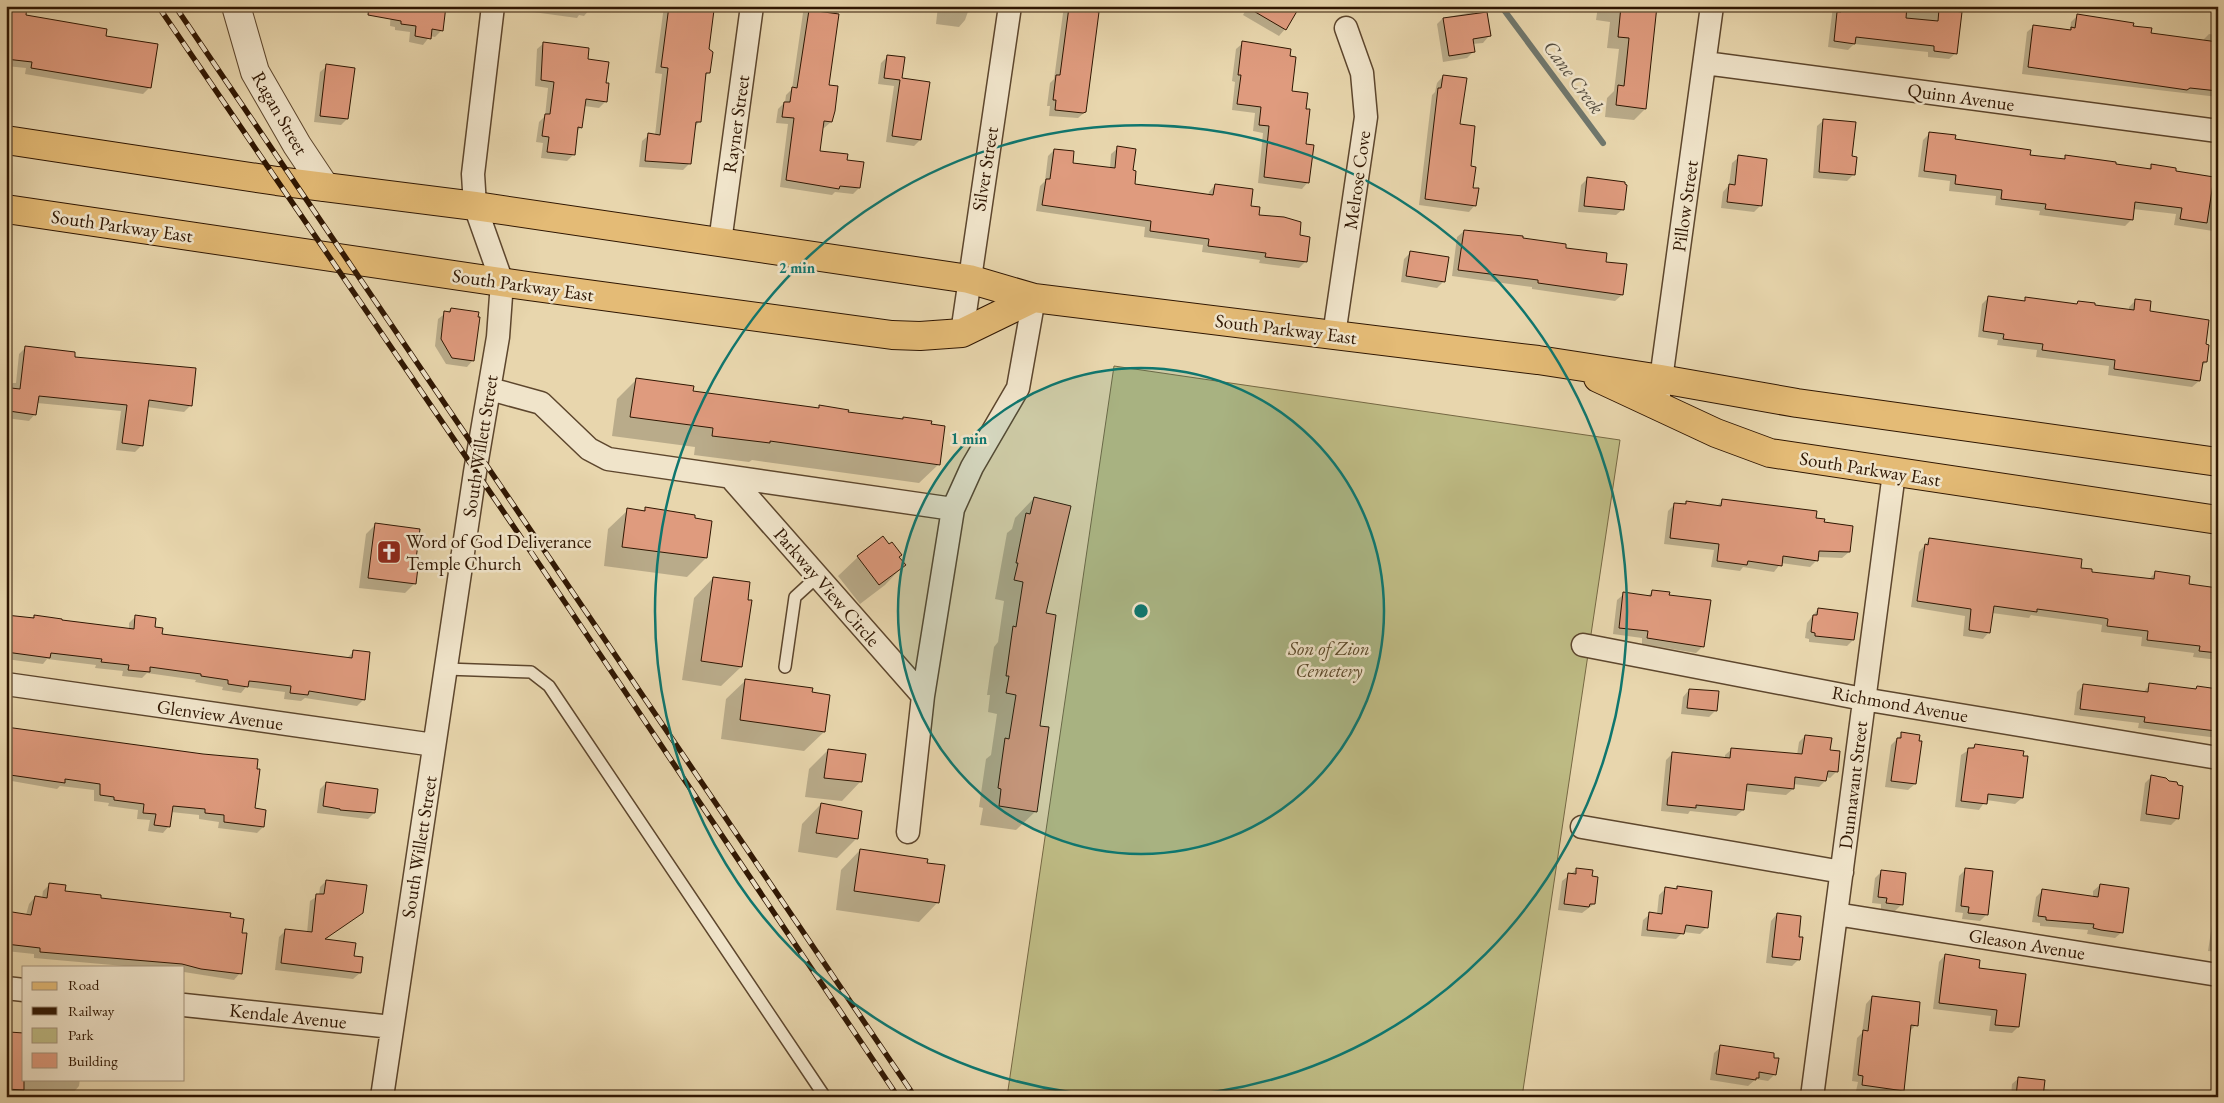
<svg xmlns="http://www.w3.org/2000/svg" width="2224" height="1103" viewBox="0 0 2224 1103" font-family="'EB Garamond',serif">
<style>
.green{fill:#bebb84;stroke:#766843}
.shadow{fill:#0003}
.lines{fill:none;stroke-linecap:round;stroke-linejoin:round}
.stream{stroke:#70776d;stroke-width:6}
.building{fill:#df9b7e;stroke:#2f1602}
.service-casing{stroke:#5d462d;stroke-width:14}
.minor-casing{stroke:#5d462d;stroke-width:25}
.tertiary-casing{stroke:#5d462d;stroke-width:30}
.primary-casing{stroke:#2f1602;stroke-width:30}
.service{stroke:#f0e4ca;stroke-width:11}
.minor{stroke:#f0e4ca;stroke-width:22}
.tertiary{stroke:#f0e4ca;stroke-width:28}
.primary{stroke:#e4bb76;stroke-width:28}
.rail-casing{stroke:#2f1602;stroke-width:5.5}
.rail{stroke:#f0e4ca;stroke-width:4;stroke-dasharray:11;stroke-linecap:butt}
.ring{fill:none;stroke:#0f766e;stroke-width:2.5}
.labels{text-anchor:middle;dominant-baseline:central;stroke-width:5;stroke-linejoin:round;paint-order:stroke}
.street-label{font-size:19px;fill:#2f1602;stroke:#f0e4ca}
.poi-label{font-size:19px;fill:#2f1602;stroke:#f0e4ca;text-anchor:start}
.park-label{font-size:19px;font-style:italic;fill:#5a4829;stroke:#f0e4ca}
.water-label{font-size:20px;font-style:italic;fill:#554e41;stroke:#f0e4ca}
.centre{fill:#0f766e;stroke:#f0e4ca;stroke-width:2.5}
.ring-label{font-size:15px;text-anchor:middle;font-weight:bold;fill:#0f766e;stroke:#f0e4ca;stroke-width:5;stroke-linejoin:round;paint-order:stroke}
</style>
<rect width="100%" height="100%" fill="#e8d6ad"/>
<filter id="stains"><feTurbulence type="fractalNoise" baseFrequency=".004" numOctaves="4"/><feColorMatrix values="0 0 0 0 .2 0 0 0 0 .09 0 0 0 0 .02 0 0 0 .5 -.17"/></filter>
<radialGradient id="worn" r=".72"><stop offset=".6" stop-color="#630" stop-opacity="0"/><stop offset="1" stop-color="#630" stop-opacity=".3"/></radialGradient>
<path class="green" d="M1114,366L1620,440L1522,1097H1007Z"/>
<path class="shadow" d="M6,6L25,16L105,37L150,87L143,94L25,74L26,68L6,66Z
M391,6L442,30L435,37L430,36L423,45L409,42L410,32L395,30V27L390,26Z
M533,6H600L597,10L590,9L584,16L579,15L577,18L533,12Z
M664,6H711L707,50L709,72L704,77L699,122L694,128L690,163L683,170L639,167L642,141L649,135H655L662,74L655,73Z
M804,6H858L854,10L838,8L827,86L831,122L824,128H821L818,152L846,161L859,188L853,194L835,192L832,195L780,187L788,124L776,123L778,109L785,102L786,95L792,89Z
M938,6H970L965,20L959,27L936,24Z
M1064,6H1094L1085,112L1078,118L1049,116L1050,106H1047L1050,83L1054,79Z
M1248,6L1285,29L1279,36L1243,15Z
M1424,6H1433L1428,10Z
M1598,6H1656L1645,109L1634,120L1605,117L1607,98L1614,91L1619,49L1607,48L1610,22L1596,20Z
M1833,6H1926V9L1961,13L1956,53L1949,59L1928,57V52L1854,44L1848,50L1828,47Z
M1473,12L1489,36L1483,43L1472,44L1473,52L1467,58L1443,62L1437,24L1443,18Z
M2077,16L2132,27L2150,34L2203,40L2209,34L2218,35V97L2022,74L2027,32L2034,26L2070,31L2071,22Z
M544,43L586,60L605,84L606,101L599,108L584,106L581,127L576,132L573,155L567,161L541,158L543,143L536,142L539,122L545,116L548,88L535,86L537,49Z
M1243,43L1290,92L1305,145L1308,182L1302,189L1258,183L1263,133L1253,131L1255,113L1232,110L1235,82L1232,81L1236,49Z
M888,56L901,79L920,140L914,146L886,142L894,86L878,84L881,63Z
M327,66L347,119L341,125L314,122L320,72Z
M1443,76L1470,167L1475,205L1469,212L1419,205L1432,95L1435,92L1437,83Z
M1824,120L1850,158L1853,175L1847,181L1813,178L1817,126Z
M1930,133L2029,156L2063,160L2066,157L2147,170L2152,166L2174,172L2218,178V235L2212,234L2213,231L2174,225L2176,214L2133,209L2132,219L2125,226L2039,215L2040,211L1995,205L1996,196L1949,191L1950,181L1918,177L1923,140Z
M1118,148L1132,172L1133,185L1208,195L1209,192L1215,185L1249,207L1306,261L1299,268L1259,263L1260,260L1202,252L1203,245L1144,237L1145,227L1036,211L1040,186L1045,181L1048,156L1054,150L1071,164L1110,168L1111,154Z
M1739,157L1760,206L1754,212L1721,208L1723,192L1729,185L1732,163Z
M1588,178L1623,209L1616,215L1578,212L1581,185Z
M1464,231L1521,239L1564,249L1605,263L1622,295L1615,301L1532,289V287L1452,276L1457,237Z
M1411,252L1444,281L1437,288L1401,282L1404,259Z
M1989,297L2023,302L2026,299L2075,305L2078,302L2093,306L2129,311V307L2136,300L2206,362L2201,367L2199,381L2192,387L2108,375L2109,366L2036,357L2037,350L1997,345L1998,340L1978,337L1982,304Z
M451,309L473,360L467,367L446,364L435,346L438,319Z
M26,347L73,358L191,405L184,412L147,407L141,446L135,452L116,450L121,411L37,403L35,414L29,421L6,418V389L13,383H16L19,354Z
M636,380L692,392L818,409L820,407L847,413L901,420L903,418L939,464L919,483L752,460L749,462L694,455L695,447L612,436L617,399Z
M1034,498L1045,614L1036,811L1016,830L980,825L983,808L979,807L986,759L991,755L997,714L988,712L990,695H987L994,647L998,642L1004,601L995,599L1007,533L1012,529L1015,518Z
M1723,500L1815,519L1849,552L1842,558L1817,557V560L1810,567L1781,563L1774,572L1743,567L1740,571L1711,567L1714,550L1664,544L1668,511L1675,504L1683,505L1686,502L1717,506Z
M646,508L711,522L706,558L687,577L604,566L608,529L628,510L642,512Z
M376,524L415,560V583L405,593L359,588L366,534Z
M1930,539L2080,569L2091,573L2148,580L2155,573L2187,585L2218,590V660L2193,657L2194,653L2141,646L2142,637L2101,632L2102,625L2097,624L2031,615L2029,618L1992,613L1989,632L1983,639L1963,636L1965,616L1911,607L1919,552Z
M858,557L904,565L885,585L860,604L838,576Z
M713,578L741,667L721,686L682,680L694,598Z
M1653,591L1668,596L1702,647L1696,653L1642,644V638L1613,634L1617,600L1624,594L1647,597Z
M1818,609L1853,640L1847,646L1809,642V639L1805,638L1807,623Z
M6,616L31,619L34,616L60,621L129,629V623L136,616L153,628L160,635L347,658L354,651L364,699L357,706L305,698L301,701L284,699L285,692L246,687L241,693L222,690L223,687L195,682L196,680L147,673L142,678L122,676L123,671L95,668L96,665L47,659L43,664L6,659Z
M746,680L811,693L824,732L804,751L721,739L726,699Z
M2150,684L2218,691V738L2138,728L2139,723L2074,715L2077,692L2084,685L2143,693Z
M1689,690L1716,710L1709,717L1681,714L1683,697Z
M6,728L254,809L263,827L257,833L218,828L219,822L199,819V815L171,812L169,826L163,833L148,831L150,820L137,819L138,810L108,806L109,803L94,801V790L60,786L57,789L6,780Z
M1902,734L1915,784L1908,790L1885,787L1891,745Z
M1805,736L1829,751L1837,771L1830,778L1826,777L1825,781L1819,787L1793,784V789L1786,795L1745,791L1743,810L1736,816L1690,811L1688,814L1661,811L1666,760L1672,754L1725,759V755L1732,749L1797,755L1799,742Z
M1975,746L2022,798L2015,804L1986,800L1979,810L1955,807L1961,755Z
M828,750L861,781L842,801L805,797L809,769Z
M2152,776L2178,818L2171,825L2140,821L2145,783Z
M326,783L374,813L368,819L317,813L320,789Z
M821,804L857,838L837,858L798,852L802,824Z
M860,850L926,864L938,902L919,922L836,910L841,870Z
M1577,869L1594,904L1582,913L1558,910L1562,881Z
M1966,869L1987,914L1980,921L1962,919L1963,913L1955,912L1959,876Z
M1882,871L1902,904L1895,911L1881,909V904L1872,903L1875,878Z
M326,881L362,912L324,940L353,957L362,958L360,973L353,979L275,970L279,937L286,930L307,933L310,901L319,895L320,887Z
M50,884L64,892L99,899L229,918L240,973L234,980L184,972V967H135L34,958V954L6,951V912L26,915L29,904L35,897L42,898L43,891Z
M2100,885L2122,932L2115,938L2087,934L2088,930L2040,926V923L2032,922L2036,897L2043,890L2093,897V891Z
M1666,888L1676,890L1678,888L1707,927L1700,934L1683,932L1676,939L1641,936L1643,920L1650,914H1657L1659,895Z
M2218,903V952L2208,951L2215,906Z
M1777,914L1797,938L1799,959L1792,966L1766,963L1771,921Z
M1945,955L1969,958L2018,1027L2012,1033L1989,1031L1991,1016L1933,1009L1939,962Z
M1872,997L1916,1025L1909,1032L1902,1090L1896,1097L1856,1091L1858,1082L1852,1081L1857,1038L1862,1033L1866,1004Z
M6,1033L24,1035V1079H80L79,1086L73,1093L56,1091L51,1096L6,1095Z
M1721,1047L1775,1074L1768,1081L1756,1079L1748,1086L1710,1080L1714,1053Z
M2019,1078L2043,1089L2083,1095V1097H2011L2012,1084Z"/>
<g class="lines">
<path class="stream" d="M1501,6L1603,143"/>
</g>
<path class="building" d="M6,6H27L26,15L107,29L106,36L158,44L151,88L31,68L32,62L6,59Z
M369,6H446L443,31L432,29L431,39L415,36L416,26L401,24V21L368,15Z
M669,6H712L714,10L709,49L713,52L710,73H706L701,122H696L691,164L645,161L648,133L660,135L668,68L661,67Z
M1245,6H1300L1286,30Z
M1621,6H1657L1646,109L1616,105L1618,85L1624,86L1629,38L1618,37Z
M1842,6H1907L1906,18L1938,21L1939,9L1962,12L1957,54L1934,51V46L1856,37L1855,44L1834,41L1837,12H1841Z
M1069,7L1099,12L1086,112L1083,113L1055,110L1056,100H1053L1056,75H1060Z
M809,10L839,14L829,85L838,86L835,111L832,122L824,121L820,151L848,154L847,160L864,162L860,188L840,186L839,189L786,180L794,118L782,117L784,102H790L792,87L797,88Z
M1487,12L1491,36L1473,39L1475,52L1449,56L1443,18Z
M2077,14L2134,23L2133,26L2152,28L2151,33L2218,42V91L2190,88L2187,90L2028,67L2033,25L2071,30V27L2075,28Z
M1242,41L1291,49L1290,56L1296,57L1292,91L1308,93L1306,109H1310L1306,144L1314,145L1309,183L1264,177L1269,126L1259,125L1261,107L1237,104L1241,75H1238Z
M543,42L589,48L588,59L609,62L606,83H609L607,102L586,99L582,128L578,127L575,155L547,152L549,137L542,136L545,114H550L554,82L541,80Z
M887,55L905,57L902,78L930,82L921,140L892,136L900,80L884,78Z
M326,64L355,68L348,119L320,116Z
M1443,75L1467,78L1460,124L1475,126L1471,166L1476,167L1473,188H1479L1476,206L1425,199L1438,88H1441Z
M1823,119L1856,122L1852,156L1857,157L1855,175L1819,172Z
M1929,132L1956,135L1955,139L2031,150L2030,155L2065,159V155L2116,162V164L2151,169V164L2176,168V171L2214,177L2207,223L2180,219L2182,208L2135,202L2133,220L2045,209L2046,204L2001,199L2002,190L1955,184L1956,175L1924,171Z
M1117,146L1136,149L1133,170L1136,171L1135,184L1213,195L1215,184L1253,189L1251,206L1260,207L1259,215L1284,217L1301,222L1300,235L1310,237L1307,262L1265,257L1266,253L1208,246L1209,239L1150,231L1151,221L1042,205L1046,179H1050L1054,149L1074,151L1073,163L1115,168Z
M1738,155L1767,159L1762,206L1727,202L1729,184L1735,185Z
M1587,177L1625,182V184L1627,185L1624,210L1584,206Z
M1464,230L1523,236V238L1566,244V248L1607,253L1606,262L1627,264L1623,295L1538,283V280L1458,270Z
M1410,251L1449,257L1445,282L1406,276Z
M1988,296L2025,301V297L2077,304L2078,301L2095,303V305L2134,310L2135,299L2151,301L2150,311L2209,320L2206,344L2209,345L2207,362H2203L2200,381L2114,369L2115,360L2042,350L2043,344L2003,339L2004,334L1983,331Z
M451,308L479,312L478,317H480L474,361L452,358L441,339L444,311L450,312Z
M25,346L75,352V357L196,368L192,406L149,400L143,446L122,443L127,405L39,396L36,415L9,411L11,388L20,389Z
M636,378L694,386L693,391L819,408V405L849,410L848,412L903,419V417L932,421L931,424L945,426L940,465L770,441V443L712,436L713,428L630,417Z
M1034,497L1071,506L1046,613L1056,615L1040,726L1049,727L1037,812L999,806L1001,789L998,788L1005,738L1009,739L1016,695L1006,693L1009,676H1006L1013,626L1016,627L1023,582L1014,580L1018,563H1016L1026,513L1030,514Z
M1722,499L1817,511L1816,518L1825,519L1824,522L1853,526L1850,552L1819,551L1818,561L1783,556L1782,566L1748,561L1747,565L1717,561L1719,544L1670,538L1674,503L1686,504V501L1721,506Z
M645,507L695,515V518L712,521L707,558L622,547L627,508L645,511Z
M375,523L420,529L416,559H419L416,584L368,578Z
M883,536L889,544L892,542L902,555L899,557L906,565L879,585L857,556Z
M1929,538L2082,559L2081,568L2092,569V572L2154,579L2155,571L2190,576L2189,584L2218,588V653L2199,651L2200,646L2147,640L2148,631L2107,626L2108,619L2104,618L2037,609V612L1994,606L1990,633L1969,630L1971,609L1917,601L1925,544L1928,545Z
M713,577L750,582L748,600H752L742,667L701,661Z
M1652,590L1670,592L1669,595L1711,600L1704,647L1647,638L1648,631L1619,628L1623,592L1651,596Z
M1818,608L1858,613L1854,640L1815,636V633L1811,632L1813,615H1817Z
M6,615L34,618V615L62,619V620L134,629L135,615L156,618L155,627L163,628L162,634L352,658L353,650L370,652L365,700L309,691L308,695L290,693L291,686L259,682L249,681L248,687L228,684V680L201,676V674L150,667V672L128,670L129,665L101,662L102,659L51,653L50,658L6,652Z
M745,679L813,688L812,692L830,695L825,732L740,720Z
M2149,683L2196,689L2197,686L2218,689L2216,731L2144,722L2145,717L2080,709L2083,684L2148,692Z
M1689,689L1719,691L1717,711L1687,708Z
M6,727L203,754L258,759L257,769H260L255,808L266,810L264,827L224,822V815L205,813V809L173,806L170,827L154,825L156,814L143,813L144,804L114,800V797L100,795V784L65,779V783L10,775V773L6,772Z
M1901,732L1920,735L1919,741H1922L1916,784L1891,781L1897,738H1901Z
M1805,735L1832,738L1830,750L1840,751L1838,772L1828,771L1826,781L1795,777L1794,789L1747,784L1744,810L1696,805V808L1667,805L1672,752L1730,758L1731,748L1802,754Z
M1975,744L2024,751L2023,756H2028L2023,798L1988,794L1987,804L1961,801L1968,748H1974Z
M828,749L866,754L862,782L824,778Z
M2151,775L2166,778L2169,781L2177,782L2178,785L2183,786L2179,819L2146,814Z
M326,782L378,789L375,813L340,810V809L323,806Z
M821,803L862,811L858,839L816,833Z
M860,849L928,859L927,863L945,865L939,903L854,891Z
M1576,868L1593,870L1592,876L1598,877L1595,904H1590L1589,907L1564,904L1568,873L1576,874Z
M1965,868L1993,871L1988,915L1968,913L1969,907L1961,906Z
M1881,870L1906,873L1903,905L1886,903L1887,898L1878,897Z
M326,880L367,885L363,913L325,939L356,943L354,956L363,957L361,973L281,963L285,929L312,932L316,894H324Z
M49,883L66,885L65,891L101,895V898L231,913L230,917L244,919L242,933H247L242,974L201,969L182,964L40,952V948L6,944V911L31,915L35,896L47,898Z
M2100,884L2129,888L2123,933L2101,930L2093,928L2094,924L2046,920V917L2038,916L2042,889L2098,897Z
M1677,886L1712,891L1708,928L1686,925L1684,934L1647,930L1649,912L1662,914L1665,887L1677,889Z
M1777,913L1801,916L1799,937H1803L1800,960L1772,957Z
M1945,954L1980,960L1979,968L2026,974L2019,1027L1995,1025L1997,1010L1939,1003Z
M1872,996L1920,1002L1918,1026L1911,1025L1904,1091L1862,1085L1863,1076L1858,1075L1863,1030L1868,1031Z
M9,1032L24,1033V1090L6,1089Z
M1720,1045L1774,1053V1058H1779L1776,1075L1759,1072V1078H1756V1080L1716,1074Z
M2018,1077L2045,1080L2043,1097H2016Z"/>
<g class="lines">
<defs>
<path id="service" d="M785,667L795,597L818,576
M446,669L531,672L549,686L825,1097"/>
<path id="minor" d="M1705,63L2218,131
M720,242L752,6
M962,333L1010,6
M1334,335L1366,117L1362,73L1346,28
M490,389L541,403L589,449L608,459L953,509L923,696L908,832
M1659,394L1712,6
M731,478L923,696
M953,509L972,467L1018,388L1034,298
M1583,645L1863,699L2218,758
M6,684L434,745
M1582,827L1842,872
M1836,914L2218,975
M6,988L24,990
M184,1005L392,1027
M382,1097L475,472L498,337L502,282L475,206L473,174L493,6
M1812,1097L1894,473"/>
<path id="tertiary" d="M236,6L255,72L297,145L325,187"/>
<path id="primary" d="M6,140L277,181L475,206L969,279L1034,298L1538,360L1661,379L1797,403L2218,462
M6,209L528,286L892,335L920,336L962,333L1034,298
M1598,378L1716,433L1770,453L2218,520"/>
</defs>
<use href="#service" class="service-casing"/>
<use href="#minor" class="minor-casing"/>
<use href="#tertiary" class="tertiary-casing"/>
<use href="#primary" class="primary-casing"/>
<use href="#service" class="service"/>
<use href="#minor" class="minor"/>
<use href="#tertiary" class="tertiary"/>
<use href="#primary" class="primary"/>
<defs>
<path id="rail" d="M158,6L533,555L898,1097
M175,6L915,1097"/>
</defs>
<use href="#rail" class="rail-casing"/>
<use href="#rail" class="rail"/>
</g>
<circle cx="1141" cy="611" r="243" fill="#0f766e" fill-opacity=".12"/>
<g class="ring">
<circle cx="1141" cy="611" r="243"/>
<path d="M1124 1097A486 486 0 1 1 1158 1097"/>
</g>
<defs>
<symbol id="church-square" viewBox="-11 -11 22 22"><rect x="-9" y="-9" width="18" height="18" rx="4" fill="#8f2418" stroke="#f0e4ca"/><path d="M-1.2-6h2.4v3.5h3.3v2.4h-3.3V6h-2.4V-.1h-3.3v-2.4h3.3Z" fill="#fff"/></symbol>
</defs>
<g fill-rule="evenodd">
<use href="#church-square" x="375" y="538" width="28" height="28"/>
</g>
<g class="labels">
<g class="street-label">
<text transform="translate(1961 97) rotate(8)">Quinn Avenue</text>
<text transform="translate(280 113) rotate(60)">Ragan Street</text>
<text transform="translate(736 124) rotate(-82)">Rayner Street</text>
<text transform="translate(985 169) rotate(-81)">Silver Street</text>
<text transform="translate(1357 180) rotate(-82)">Melrose Cove</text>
<text transform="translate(1685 206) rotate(-82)">Pillow Street</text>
<text transform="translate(122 226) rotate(8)">South Parkway East</text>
<text transform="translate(523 285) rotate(8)">South Parkway East</text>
<text transform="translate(1286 329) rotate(7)">South Parkway East</text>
<text transform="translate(480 446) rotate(-81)">South Willett Street</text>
<text transform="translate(1870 469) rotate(9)">South Parkway East</text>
<text transform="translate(827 587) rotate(49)">Parkway View Circle</text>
<text transform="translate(1900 704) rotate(10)">Richmond Avenue</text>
<text transform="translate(220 715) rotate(8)">Glenview Avenue</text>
<text transform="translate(1853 785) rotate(-83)">Dunnavant Street</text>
<text transform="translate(419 847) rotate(-81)">South Willett Street</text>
<text transform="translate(2027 944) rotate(9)">Gleason Avenue</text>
<text transform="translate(288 1016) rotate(6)">Kendale Avenue</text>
</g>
<g class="poi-label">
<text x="406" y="541">Word of God Deliverance<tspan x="406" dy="22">Temple Church</tspan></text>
</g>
<g class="park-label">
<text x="1329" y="648">Son of Zion<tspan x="1329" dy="22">Cemetery</tspan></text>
</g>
<g class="water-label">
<text transform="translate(1574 77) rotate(53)">Cane Creek</text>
</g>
</g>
<circle cx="1141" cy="611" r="8" class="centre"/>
<g class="ring-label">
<text x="797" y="273">2 min</text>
<text x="969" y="444">1 min</text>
</g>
<rect width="2224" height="1103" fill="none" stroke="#e8d6ad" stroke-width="25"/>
<rect x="8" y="8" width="2209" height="1088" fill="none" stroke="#2f1602" stroke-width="2.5"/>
<rect x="12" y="12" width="2199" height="1078" fill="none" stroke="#2f1602"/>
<rect x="22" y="966" width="162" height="115" fill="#f0e4ca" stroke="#a3927a"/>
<rect x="32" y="982" width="25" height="8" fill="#e4bb76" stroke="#a3927a"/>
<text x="68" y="990" font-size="15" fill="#2f1602">Road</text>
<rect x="32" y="1007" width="25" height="8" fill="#2f1602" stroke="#a3927a"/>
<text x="68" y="1016" font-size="15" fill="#2f1602">Railway</text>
<rect x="32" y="1028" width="25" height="15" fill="#bebb84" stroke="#a3927a"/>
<text x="68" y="1040" font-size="15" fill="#2f1602">Park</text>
<rect x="32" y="1053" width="25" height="15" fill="#df9b7e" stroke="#a3927a"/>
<text x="68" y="1066" font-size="15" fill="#2f1602">Building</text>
<rect width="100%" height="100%" filter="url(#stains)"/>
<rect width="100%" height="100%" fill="url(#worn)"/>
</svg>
